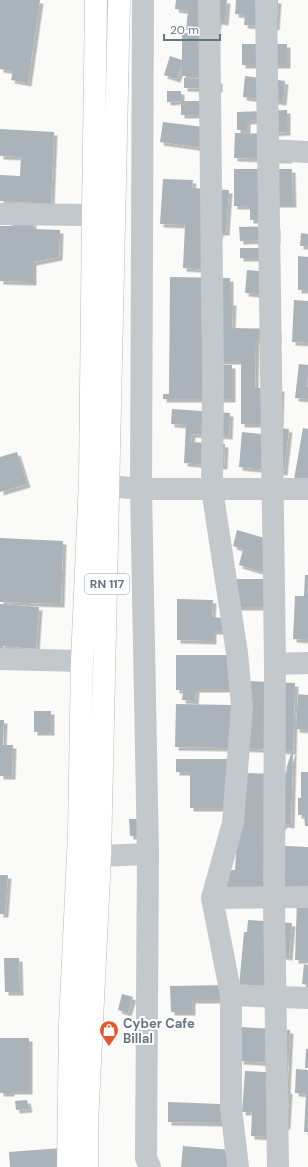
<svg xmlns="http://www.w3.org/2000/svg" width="308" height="1167" viewBox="0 0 308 1167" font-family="'DM Sans',sans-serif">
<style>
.building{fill:#aab3b9;filter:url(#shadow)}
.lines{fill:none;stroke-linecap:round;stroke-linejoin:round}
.primary-casing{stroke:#b5babe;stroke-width:23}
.minor{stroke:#c3c8cc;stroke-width:22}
.primary{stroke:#fff;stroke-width:22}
.labels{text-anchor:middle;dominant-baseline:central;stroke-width:4;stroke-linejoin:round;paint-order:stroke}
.shield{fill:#fff;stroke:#939fa8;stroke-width:1}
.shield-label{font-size:12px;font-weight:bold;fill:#657683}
.poi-label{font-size:13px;font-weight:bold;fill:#657683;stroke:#fff;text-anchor:start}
</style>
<defs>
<filter id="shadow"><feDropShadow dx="3.5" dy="3.5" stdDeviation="0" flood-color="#0004"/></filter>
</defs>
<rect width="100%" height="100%" fill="#fafaf8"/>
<path class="building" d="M0,0H40L28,83L11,80L13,71L0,69Z
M176,0H227L225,22L218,21L216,34L186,30L188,11L175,9Z
M236,0H278L276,27L244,25L245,15L235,14Z
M182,33H206V76H182V65L177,79L164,75L170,56L182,60Z
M242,44H287V65H242Z
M245,76L285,81L283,102L243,97Z
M184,78L219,80V89L184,88Z
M167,91H181V101H215L216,115H181V101L167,102Z
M287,110V132L269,133V120L247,121V130H237V112Z
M163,122L212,128L209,149L160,142Z
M0,129L54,132L51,204L0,201V175L20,176L21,157L0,156Z
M235,133L274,134L289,160L234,158Z
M234,169H292L293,204H274V220H250V206H234Z
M163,179L193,180L192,188L229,190L226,232H220L210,270L183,268L185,225L160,224Z
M32,221L34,229L60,230L59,257L33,262V282L0,281V226H10Z
M277,226V240L240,241L239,227Z
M301,233L308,234V246H300Z
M240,248H270V258H240Z
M298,256L308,257V290H298Z
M247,270L269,272L267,295L245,293Z
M170,277L230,278V302H233L232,328L278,329V339H256L255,388H281L280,424H241V361H208L207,365H232V399H163V394H169Z
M294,300L308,301V343L292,342Z
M299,364L308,365V375L306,386L308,387V399L295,398Z
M172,409L230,413L229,436L192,434L191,442L225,444L224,466L184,463L186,425L171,424Z
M271,427L289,429L284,472L239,467L242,432L270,435Z
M303,428L308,429V494L292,491Z
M17,452L27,484L0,492V457Z
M237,530L275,541L266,573L239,565L243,549L233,546Z
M0,538L63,541L61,604L0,602Z
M305,575H308V640L293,639L295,596H304Z
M235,579H267V607H235Z
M177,599L213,600L212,617L222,618V631H213V641L177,640Z
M0,604L39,607L36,649L3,646V650H0Z
M176,655H233V689H196L195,701L182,700L183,690H176Z
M249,681L295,683L291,825L284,824L267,845L308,847V892L226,890L227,870H235L241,773L286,774L287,766L292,751L241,748Z
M298,694L308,695V730L296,729Z
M176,704L231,705L230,748L175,747Z
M34,711H51V732H34Z
M0,720H4L3,745H13L12,776H0Z
M176,759H230V808H190V772H176Z
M301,772H308V826H305L304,815H298V798H301Z
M129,819H143V836H130Z
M0,875H8L5,914H0Z
M297,900H308V960H295Z
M248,920L292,923L289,957L275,955L269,990L239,987L244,932H247Z
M4,958H19L20,992H5Z
M304,964L308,965V985L302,984Z
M225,985V1000H192V1012H171L170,986Z
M122,994L133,997L128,1013L118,1010Z
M242,1027L290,1030L287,1090L289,1091L287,1125L270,1137L251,1136L252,1112H242L245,1071L284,1073L285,1064L240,1061Z
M0,1038H29V1091H11V1093H0Z
M306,1049H308V1068H305Z
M296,1069L308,1070V1132H304L306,1094L295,1093Z
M27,1100L29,1109L16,1110L15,1101Z
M168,1102L221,1104V1123L168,1122Z
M183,1146L231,1150L229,1167H181Z
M62,1148L64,1167H10L9,1152Z"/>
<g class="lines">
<defs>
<path id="primary" d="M68,1167L70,1024L79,834L82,661L90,480L93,215L96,0
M87,1167V1124L100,856L119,0"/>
</defs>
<use href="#primary" class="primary-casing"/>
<path class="minor" d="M143,0L141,489L148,854L146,1158L150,1167
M209,0L213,378L212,489L237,653L242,706L233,823L212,898L231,995V1108L238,1167
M266,0L275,664L274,901L278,1167
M268,150L308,152
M0,214L93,215
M109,486L141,489H308
M0,659L82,661
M275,664L308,663
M100,856L148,854
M212,898L308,897
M231,995L308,998"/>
<use href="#primary" class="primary"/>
</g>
<defs>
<symbol id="shop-pin" viewBox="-11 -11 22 30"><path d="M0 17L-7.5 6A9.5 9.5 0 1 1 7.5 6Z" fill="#e4572e" stroke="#fff"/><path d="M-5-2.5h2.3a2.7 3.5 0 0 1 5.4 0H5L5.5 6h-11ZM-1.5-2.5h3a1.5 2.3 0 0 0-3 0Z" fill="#fff"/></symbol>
</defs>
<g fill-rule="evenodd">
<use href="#shop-pin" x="98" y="1019" width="22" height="30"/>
</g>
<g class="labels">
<rect class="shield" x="85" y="574" width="44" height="20" rx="3"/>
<g class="shield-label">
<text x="107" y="584">RN 117</text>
</g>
<g class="poi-label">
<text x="123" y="1023">Cyber Cafe<tspan x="123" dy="15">Billal</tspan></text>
</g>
</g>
<path d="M164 34v6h56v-6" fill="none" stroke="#657683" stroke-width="2"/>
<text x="170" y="34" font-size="12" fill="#657683" stroke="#ffffff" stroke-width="3" paint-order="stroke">20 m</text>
</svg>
